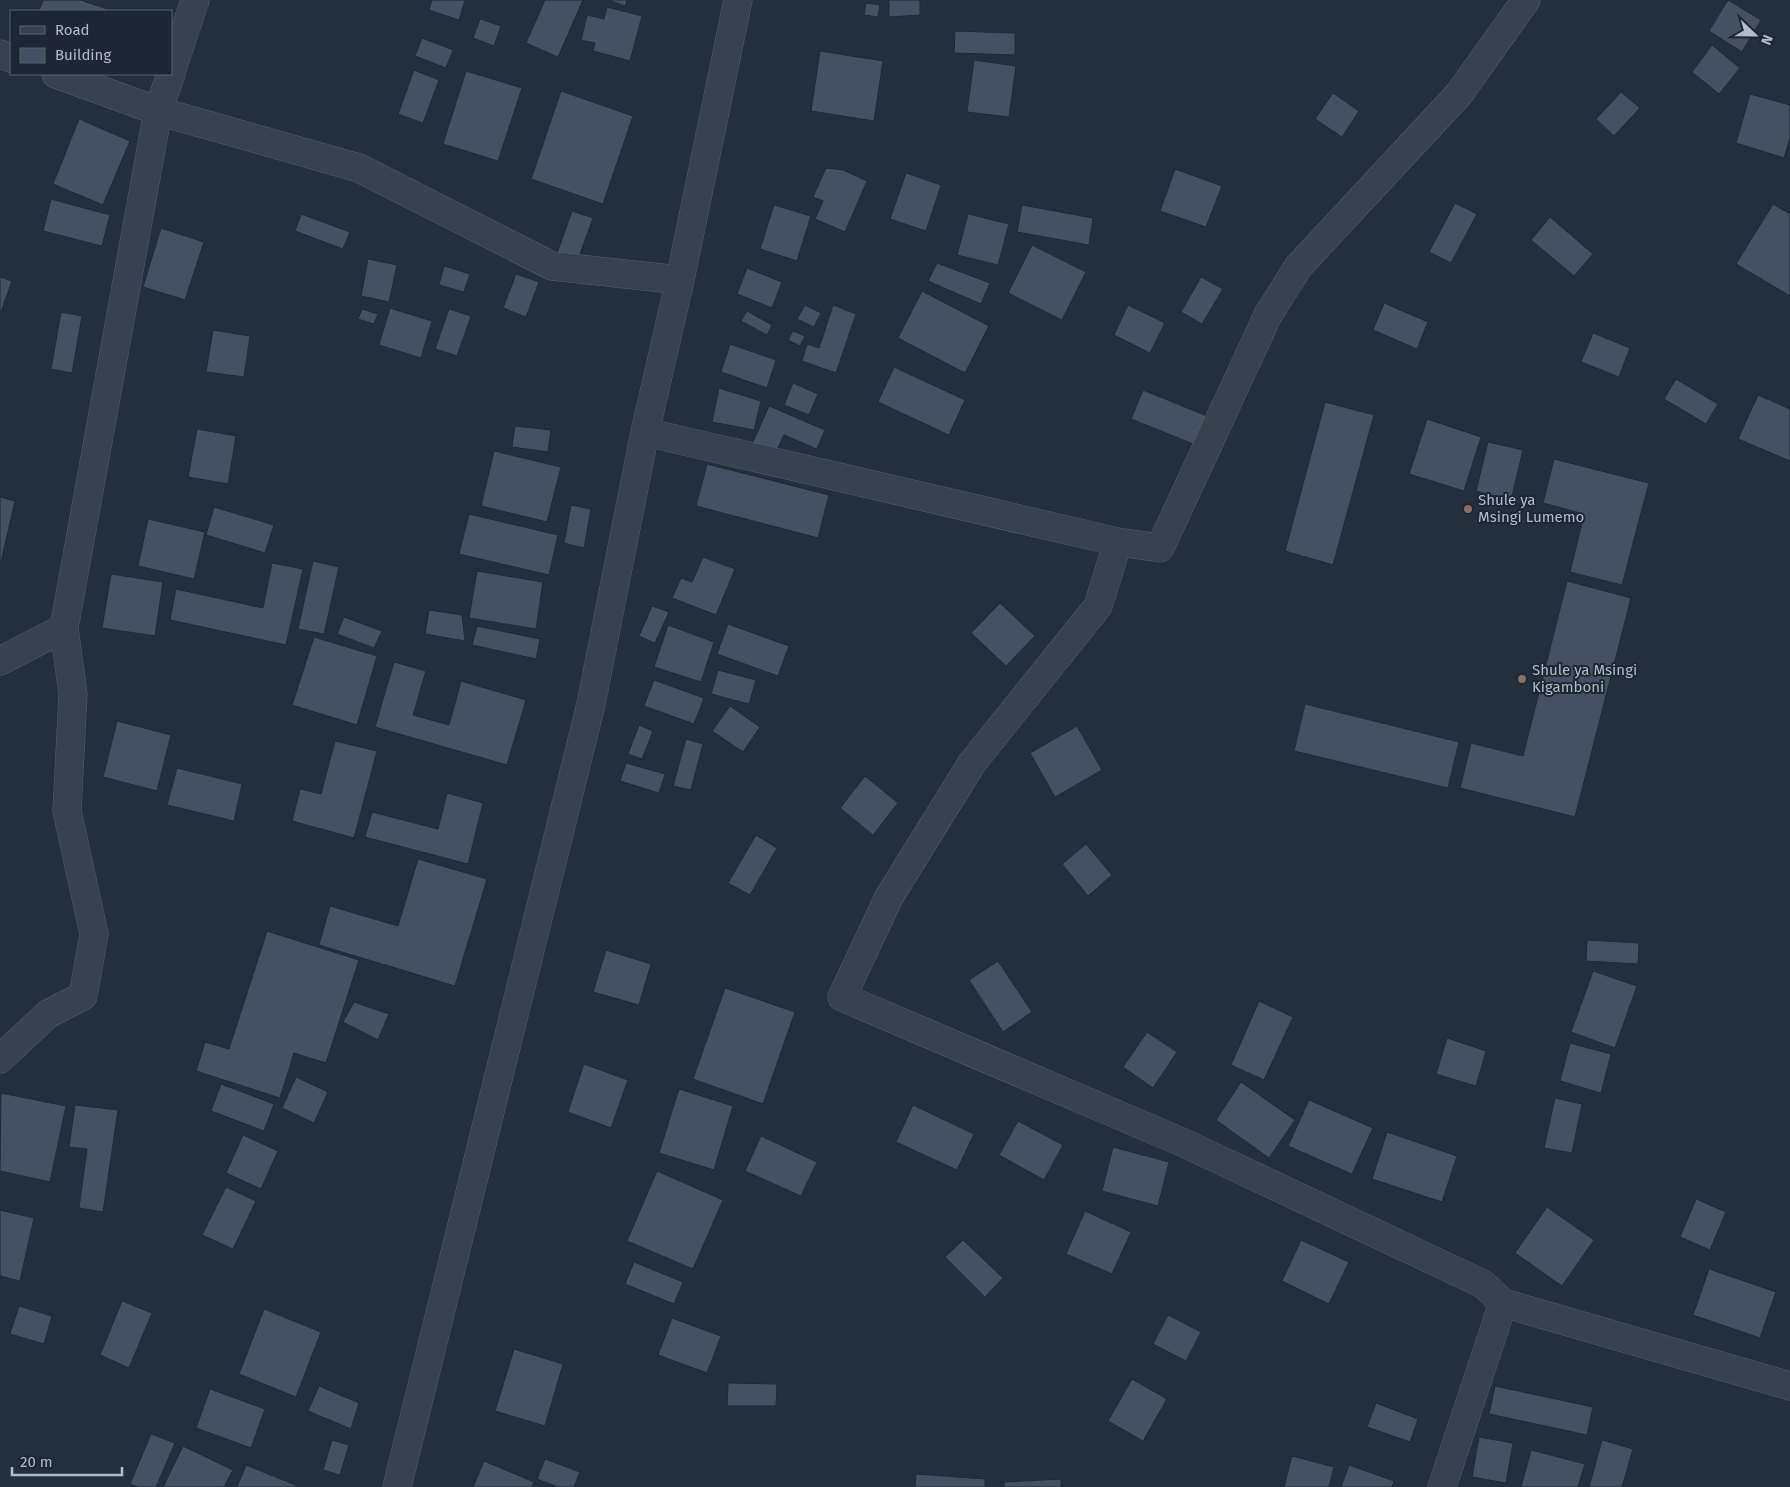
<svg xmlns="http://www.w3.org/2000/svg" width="1790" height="1487" viewBox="0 0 1790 1487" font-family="'Fira Sans',sans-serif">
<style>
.building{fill:#455162;stroke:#1f2835}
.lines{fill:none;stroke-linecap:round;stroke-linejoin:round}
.minor-casing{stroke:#565f6c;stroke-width:29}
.minor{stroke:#38414e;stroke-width:28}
.education-dot{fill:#8d6e63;stroke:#1d2633;stroke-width:2}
.labels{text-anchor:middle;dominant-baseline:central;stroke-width:4;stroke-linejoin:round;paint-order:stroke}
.poi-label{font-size:15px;fill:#b4bcc9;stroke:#1d2633;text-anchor:start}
</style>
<rect width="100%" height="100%" fill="#242f3e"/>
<path class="building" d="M43,0H80L113,11H39Z
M432,0H465L459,20L429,10Z
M545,0H583L558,57L526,43Z
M608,0H627L625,6Z
M889,0H920V15L889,17Z
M1728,0L1761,20L1742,52L1709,31Z
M866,3L880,5L878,17L864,15Z
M607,7L642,16L630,61L593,51L595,43L581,40L587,15L604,19Z
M480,19L501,26L494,46L473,38Z
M955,31L1015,33V55L954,53Z
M422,38L453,50L446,68L415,56Z
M1712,45L1740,68L1719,94L1692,72Z
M820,51L883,61L874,121L811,111Z
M974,60L1016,66L1009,117L967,112Z
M414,70L439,80L423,123L398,114Z
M466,71L522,88L498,161L443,144Z
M561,91L633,116L603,204L531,179Z
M1621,92L1640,108L1614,136L1596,119Z
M1333,93L1359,111L1342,137L1315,119Z
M1750,94L1790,105V138L1784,158L1736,143Z
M79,119L130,141L103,205L53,184Z
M826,168L843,170L867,181L845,232L815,219L823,201L813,197Z
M1175,169L1222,186L1206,227L1160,211Z
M906,173L941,185L926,231L890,219Z
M51,199L110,215L102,246L43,231Z
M1455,203L1477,214L1451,263L1429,252Z
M1773,204L1790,214V296L1736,264Z
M774,205L811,216L797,261L760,249Z
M1022,205L1093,218L1089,245L1017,232Z
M572,211L593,218L577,263L556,256Z
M301,214L350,232L343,249L295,231Z
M968,214L1009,224L998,265L957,255Z
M1550,217L1593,254L1574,276L1531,240Z
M161,228L204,242L185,300L143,287Z
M1032,245L1086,272L1062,320L1008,293Z
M368,259L397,265L389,302L361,296Z
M937,263L990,283L981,304L928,281Z
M444,266L470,274L464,292L439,285Z
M747,268L782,282L772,308L737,294Z
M516,274L539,282L526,317L503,308Z
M0,277L12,281L0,315Z
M1201,277L1223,289L1202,324L1181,312Z
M922,291L989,326L965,373L898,338Z
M1384,303L1428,322L1417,349L1373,330Z
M805,305L821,313L814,327L797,319Z
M833,305L856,314L836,373L802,361L807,344L819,348Z
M1128,305L1165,323L1150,353L1114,335Z
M390,308L432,321L421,358L379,345Z
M362,309L378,314L374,324L358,319Z
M449,309L471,316L457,356L435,349Z
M747,311L772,325L767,335L741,321Z
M61,312L82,316L72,373L51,369Z
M213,330L250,336L244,377L206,372Z
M793,331L805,336L800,346L788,340Z
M1593,333L1630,348L1619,377L1581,362Z
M730,344L776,360L767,388L721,372Z
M894,367L965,400L949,435L878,402Z
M1676,379L1718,404L1706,424L1664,399Z
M793,383L818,394L809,415L784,405Z
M719,388L761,401L754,430L712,422Z
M1143,390L1207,416L1196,445L1131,419Z
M1758,395L1790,409V461L1738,439Z
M1325,402L1374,415L1333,565L1285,551Z
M769,406L825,430L817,449L784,435L775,454L752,444Z
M1427,419L1481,437L1464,491L1409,474Z
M515,426L551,430L548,452L512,447Z
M197,429L236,436L228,484L188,477Z
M1488,442L1523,450L1511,500L1476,491Z
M494,451L561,467L547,522L481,506Z
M1554,459L1649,483L1622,585L1570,572L1584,514L1543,503Z
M707,464L829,495L818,538L696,506Z
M0,497L15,501L1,562H0Z
M571,505L591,509L584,548L564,543Z
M214,507L274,525L265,553L206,535Z
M469,514L558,535L549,575L459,554Z
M148,519L205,532L194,579L138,566Z
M703,557L735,569L716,615L672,598L681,578L692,582Z
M313,561L339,567L324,634L298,629Z
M272,563L303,569L286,645L170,620L176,589L263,608Z
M477,571L543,582L536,629L469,618Z
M111,574L163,582L155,636L102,628Z
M1567,581L1631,598L1575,817L1460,788L1471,743L1523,756Z
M1000,603L1035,636L1006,666L971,633Z
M652,606L669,612L655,643L639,636Z
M429,610L462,615L465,641L425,634Z
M344,617L382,631L374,648L337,634Z
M728,624L789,646L778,676L717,654Z
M668,625L714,642L701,682L654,667Z
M477,626L540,639L536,659L472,645Z
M314,637L377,656L357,725L292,705Z
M394,662L426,671L413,715L449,725L461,681L526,700L507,765L375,727Z
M718,670L756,680L749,704L711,694Z
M654,680L704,698L694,724L644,706Z
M1305,704L1459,742L1448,788L1294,751Z
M730,706L760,727L743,752L712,731Z
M117,721L171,735L157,791L103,777Z
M639,725L653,731L642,759L628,754Z
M1077,726L1102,770L1055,797L1030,753Z
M686,739L703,744L691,790L673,786Z
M335,741L377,751L354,838L292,821L300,789L321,794Z
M626,763L665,774L659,793L620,781Z
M177,768L242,784L234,821L167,805Z
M865,776L898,803L873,835L840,808Z
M447,793L483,803L468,864L365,837L372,812L438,829Z
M756,835L777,848L750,895L728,883Z
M1086,844L1112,875L1088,896L1062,864Z
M418,859L487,879L455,986L319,945L330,906L398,926Z
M267,931L359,960L326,1063L294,1053L280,1098L196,1071L205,1042L229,1049Z
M1587,940L1639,943L1638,964L1586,961Z
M606,950L651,964L639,1005L593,992Z
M998,961L1032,1012L1003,1032L969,980Z
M1593,971L1637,986L1615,1048L1571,1032Z
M725,988L795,1012L763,1104L693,1079Z
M1259,1001L1293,1017L1264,1080L1231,1065Z
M354,1002L389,1014L378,1040L343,1022Z
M1147,1032L1177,1052L1153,1088L1123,1067Z
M1447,1038L1486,1051L1476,1086L1436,1074Z
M1570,1043L1611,1054L1601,1093L1560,1081Z
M584,1064L628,1080L611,1128L568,1112Z
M296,1077L328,1092L314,1123L282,1108Z
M1241,1082L1295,1120L1269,1158L1216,1120Z
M221,1084L274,1104L264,1131L211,1111Z
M679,1089L733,1106L714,1170L659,1153Z
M1,1093L66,1106L50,1182L0,1171Z
M1555,1098L1582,1104L1572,1153L1544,1148Z
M1309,1100L1373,1128L1352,1174L1288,1146Z
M75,1105L118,1110L103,1212L79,1208L87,1149L69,1147Z
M913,1105L974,1134L957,1170L896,1142Z
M1018,1121L1063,1145L1044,1180L999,1155Z
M1387,1132L1457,1156L1442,1202L1372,1179Z
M243,1135L278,1151L261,1189L226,1173Z
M761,1136L817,1162L801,1196L745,1171Z
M1113,1147L1169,1162L1158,1206L1102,1191Z
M657,1171L723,1200L693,1269L627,1241Z
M226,1187L256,1201L233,1249L202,1235Z
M1696,1199L1726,1212L1710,1250L1680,1237Z
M1547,1207L1594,1240L1562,1286L1515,1253Z
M0,1210L34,1218L20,1281L0,1276Z
M1085,1211L1131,1232L1112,1274L1066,1254Z
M963,1240L1003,1278L985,1297L945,1257Z
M1301,1240L1349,1262L1329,1304L1282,1281Z
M634,1262L683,1282L674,1304L625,1284Z
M1709,1269L1776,1292L1760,1338L1693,1315Z
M122,1301L152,1313L129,1368L100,1355Z
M19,1306L52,1316L44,1344L10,1334Z
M264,1309L321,1332L296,1397L239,1374Z
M1168,1315L1201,1332L1186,1361L1153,1344Z
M672,1318L721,1336L707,1373L658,1355Z
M514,1349L563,1364L545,1426L495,1411Z
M1132,1379L1167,1399L1143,1441L1108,1421Z
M728,1383L777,1384L776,1406H727Z
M319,1386L359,1403L351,1429L308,1411Z
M1495,1386L1593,1407L1587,1435L1489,1414Z
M210,1389L265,1409L251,1448L196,1428Z
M1376,1403L1418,1419L1410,1442L1367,1427Z
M151,1434L175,1443L156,1487H138L130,1484Z
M1479,1437L1513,1443L1506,1483L1472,1477Z
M332,1440L349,1445L340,1475L323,1470Z
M1602,1440L1633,1449L1622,1487H1589Z
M183,1446L233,1470L224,1487H163Z
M1531,1450L1585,1464L1578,1487H1521Z
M1292,1456L1334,1467L1329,1487H1284Z
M545,1459L580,1472L574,1487H558L537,1479Z
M484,1461L534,1482L532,1487H473Z
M246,1465L298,1486L297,1487H237Z
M1349,1465L1394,1481L1392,1487H1341Z
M916,1474L985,1479V1487H915Z
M1061,1479V1487H1004V1482Z"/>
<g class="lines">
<defs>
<path id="minor" d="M0,54L11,58
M171,72L195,0
M56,74L158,111L359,168L552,266L680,280
M645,432L1118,542L1160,548L1268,315L1298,267L1459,94L1526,0
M1118,542L1098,606L972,763L889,897L842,997L1184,1143L1483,1284L1503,1303L1790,1386
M0,661L64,628
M0,1059L48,1014L83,996L94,934L67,811L73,694L64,628L158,111L171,74
M397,1487L591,704L645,432L680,280L738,0
M1442,1487L1503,1303"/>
</defs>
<use href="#minor" class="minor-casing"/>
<use href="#minor" class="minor"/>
</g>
<g class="education-dot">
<circle cx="1468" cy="509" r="5"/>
<circle cx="1522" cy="679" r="5"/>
</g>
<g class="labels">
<g class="poi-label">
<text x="1478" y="500">Shule ya<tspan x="1478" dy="17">Msingi Lumemo</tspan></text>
<text x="1532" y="670">Shule ya Msingi<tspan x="1532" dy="17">Kigamboni</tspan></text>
</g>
</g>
<rect x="10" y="10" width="162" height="65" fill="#1d2633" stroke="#59626f"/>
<rect x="20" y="26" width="25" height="8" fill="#38414e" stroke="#59626f"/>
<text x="55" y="35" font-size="15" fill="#b4bcc9">Road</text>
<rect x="20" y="48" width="25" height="15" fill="#455162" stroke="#59626f"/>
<text x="55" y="60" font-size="15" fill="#b4bcc9">Building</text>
<g transform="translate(1755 35) rotate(112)" stroke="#1d2633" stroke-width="4" paint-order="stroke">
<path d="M0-4L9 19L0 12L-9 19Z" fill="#b4bcc9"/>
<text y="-8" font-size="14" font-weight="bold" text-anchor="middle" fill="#b4bcc9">N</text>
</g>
<path d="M12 1467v8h110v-8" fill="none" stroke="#b4bcc9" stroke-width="2.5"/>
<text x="20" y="1467" font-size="15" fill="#b4bcc9" stroke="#1d2633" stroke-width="4" paint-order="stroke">20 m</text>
</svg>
